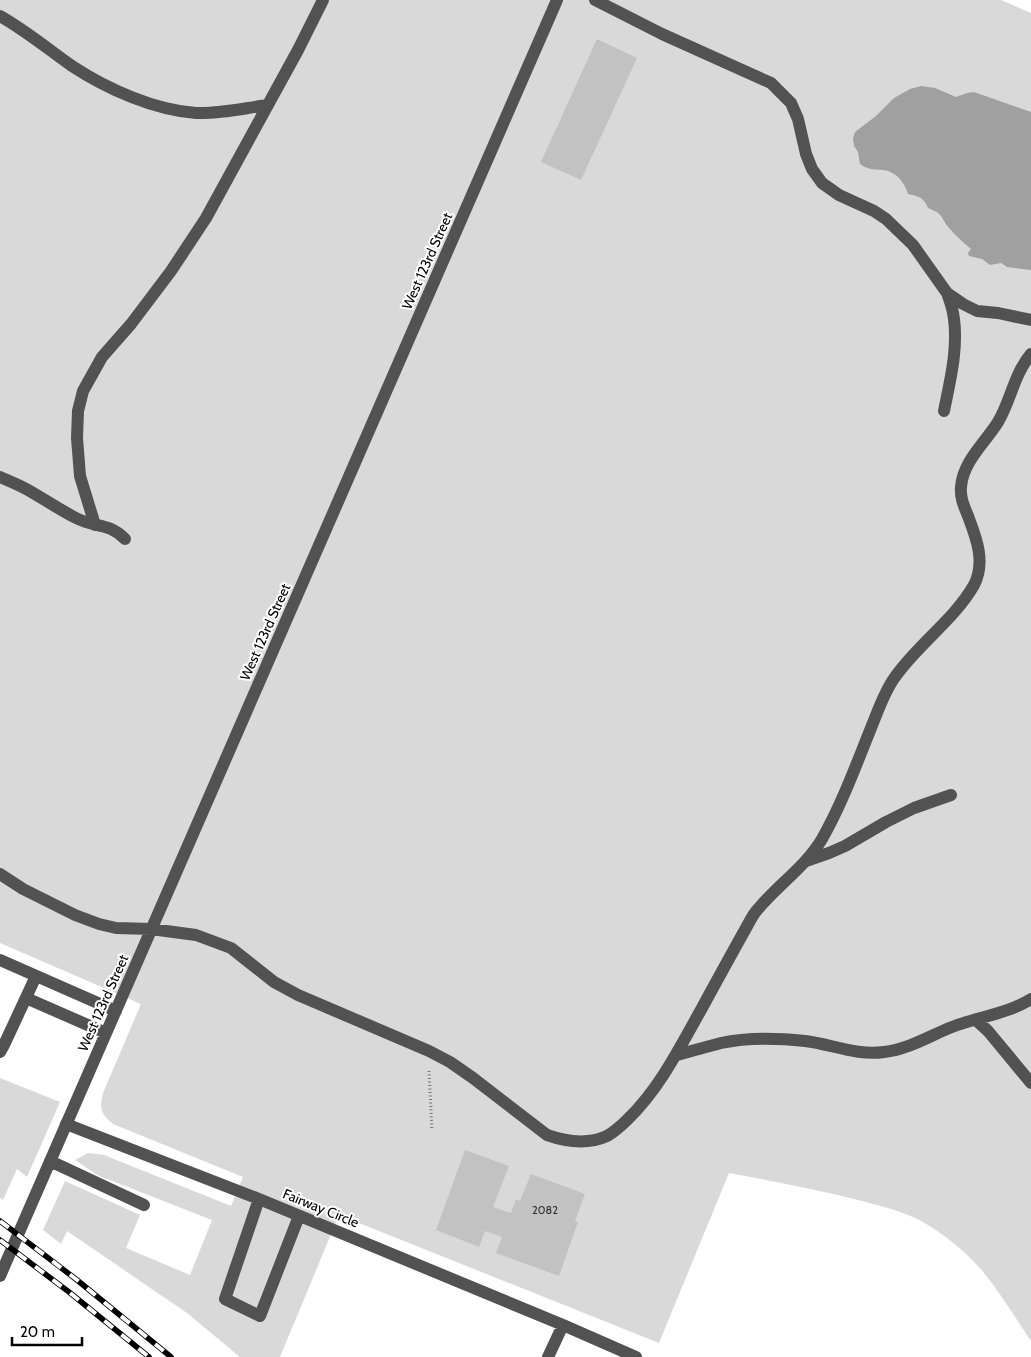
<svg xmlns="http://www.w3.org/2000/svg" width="1031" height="1357" viewBox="0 0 1031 1357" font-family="Cabin,sans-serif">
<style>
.green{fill:#d9d9d9}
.water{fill:#a0a0a0}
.building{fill:#c2c2c2}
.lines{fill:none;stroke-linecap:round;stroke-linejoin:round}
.path{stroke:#747474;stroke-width:3;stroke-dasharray:1 2.5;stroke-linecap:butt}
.minor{stroke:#525252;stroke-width:12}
.rail-casing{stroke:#000;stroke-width:5.5}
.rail{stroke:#fff;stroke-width:4;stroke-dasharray:11;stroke-linecap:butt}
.labels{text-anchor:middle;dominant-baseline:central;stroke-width:4;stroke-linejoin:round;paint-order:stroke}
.number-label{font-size:11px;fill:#303030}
.street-label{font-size:14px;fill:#000;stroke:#fff}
</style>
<rect width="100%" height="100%" fill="#fff"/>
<path class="green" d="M0,0H1001L1031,13V1341C1014,1316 999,1290 979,1267C962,1248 935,1227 913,1217C895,1209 877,1205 858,1200C816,1189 772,1181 729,1173L659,1343L339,1215L280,1357H240L187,1313L67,1231L61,1244L43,1230L65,1181L140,1215L126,1248L190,1275L212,1220L97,1175L75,1160L88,1153L104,1155L231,1206L243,1177L113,1124C101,1113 99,1110 103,1093L141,1004L0,943Z
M0,1078L60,1102L27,1177L17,1169L3,1200L0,1198Z"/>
<path class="water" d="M921,86L935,88L956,97L967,93L974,92L1031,112V270L1007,267L1001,263L990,265L982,259L969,256L968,253L971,249C963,242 956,236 949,228C940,217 944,214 928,208C924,198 919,196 908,194C904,182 897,172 883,170C874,169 868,170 860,164L858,152L854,146L853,138L855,132L876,116L894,98L910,89Z"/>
<path class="building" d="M597,39L637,58L581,180L541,162Z
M465,1150L509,1166L493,1207L511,1213L516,1199L520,1201L531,1174L585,1194L575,1221L578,1222L559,1276L496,1253L502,1237L485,1231L479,1247L436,1230Z"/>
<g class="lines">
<path class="path" d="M429,1071L432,1130"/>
<path class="minor" d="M595,0L662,34L771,83L791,103L798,119L806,154L812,169L822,183L839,195L874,211L886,219L913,245L947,293L963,304L977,311L998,313L1031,320
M0,16C25,30 48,49 72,66C107,89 154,110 196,113C220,114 245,108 268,105
M944,411C950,381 958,350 954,319C953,310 950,301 947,293
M0,477C9,481 19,485 28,490C44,499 60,510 76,518C95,528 108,522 125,539
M95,525L80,476L77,438L78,411L83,391L102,357L131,324L171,271L206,218L298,50L323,0
M806,861L829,853L845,846L886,822L914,808L951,795
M0,874L23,889L75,915L99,924L116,928L151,929L196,935L231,948L274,982L298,995L429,1051L450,1062L473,1078L547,1135C567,1142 587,1145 607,1136C614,1132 622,1125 628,1119C660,1088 680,1047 702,1008C716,982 731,955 746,928C750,921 753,914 758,909C778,885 806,866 822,839C842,804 856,765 871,728C878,711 884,692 895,677C918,644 954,620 974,585C986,562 976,537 968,516C964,506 960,498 961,487C963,461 985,443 998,422C1011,400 1014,374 1031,354
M0,960L116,1011
M26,998L106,1033
M976,1020L988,1031L1031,1083
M0,1052L4,1045L36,976
M677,1055C691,1051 706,1047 721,1043C748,1037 778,1038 805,1041C831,1044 857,1056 884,1052C909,1049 929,1036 952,1027C978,1017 1007,1014 1031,999
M66,1124L259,1199L563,1325
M50,1161L144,1205
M259,1199L225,1299L260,1316L299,1216
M0,1276L557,0
M548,1357L563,1325L636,1357"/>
<defs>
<path id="rail" d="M0,1221L77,1280L171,1357
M0,1240L69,1292L149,1357"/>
</defs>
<use href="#rail" class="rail-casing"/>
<use href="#rail" class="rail"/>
</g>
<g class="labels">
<g class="number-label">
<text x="545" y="1210">2082</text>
</g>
<g class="street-label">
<text transform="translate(427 261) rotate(-66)">West 123rd Street</text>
<text transform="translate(265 632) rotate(-66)">West 123rd Street</text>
<text transform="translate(103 1003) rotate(-66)">West 123rd Street</text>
<text transform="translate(321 1208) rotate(22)">Fairway Circle</text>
</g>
</g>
<path d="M12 1337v8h70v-8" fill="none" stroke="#000000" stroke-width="2.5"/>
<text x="20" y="1337" font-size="15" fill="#000000" stroke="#ffffff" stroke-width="4" paint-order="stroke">20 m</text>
</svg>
